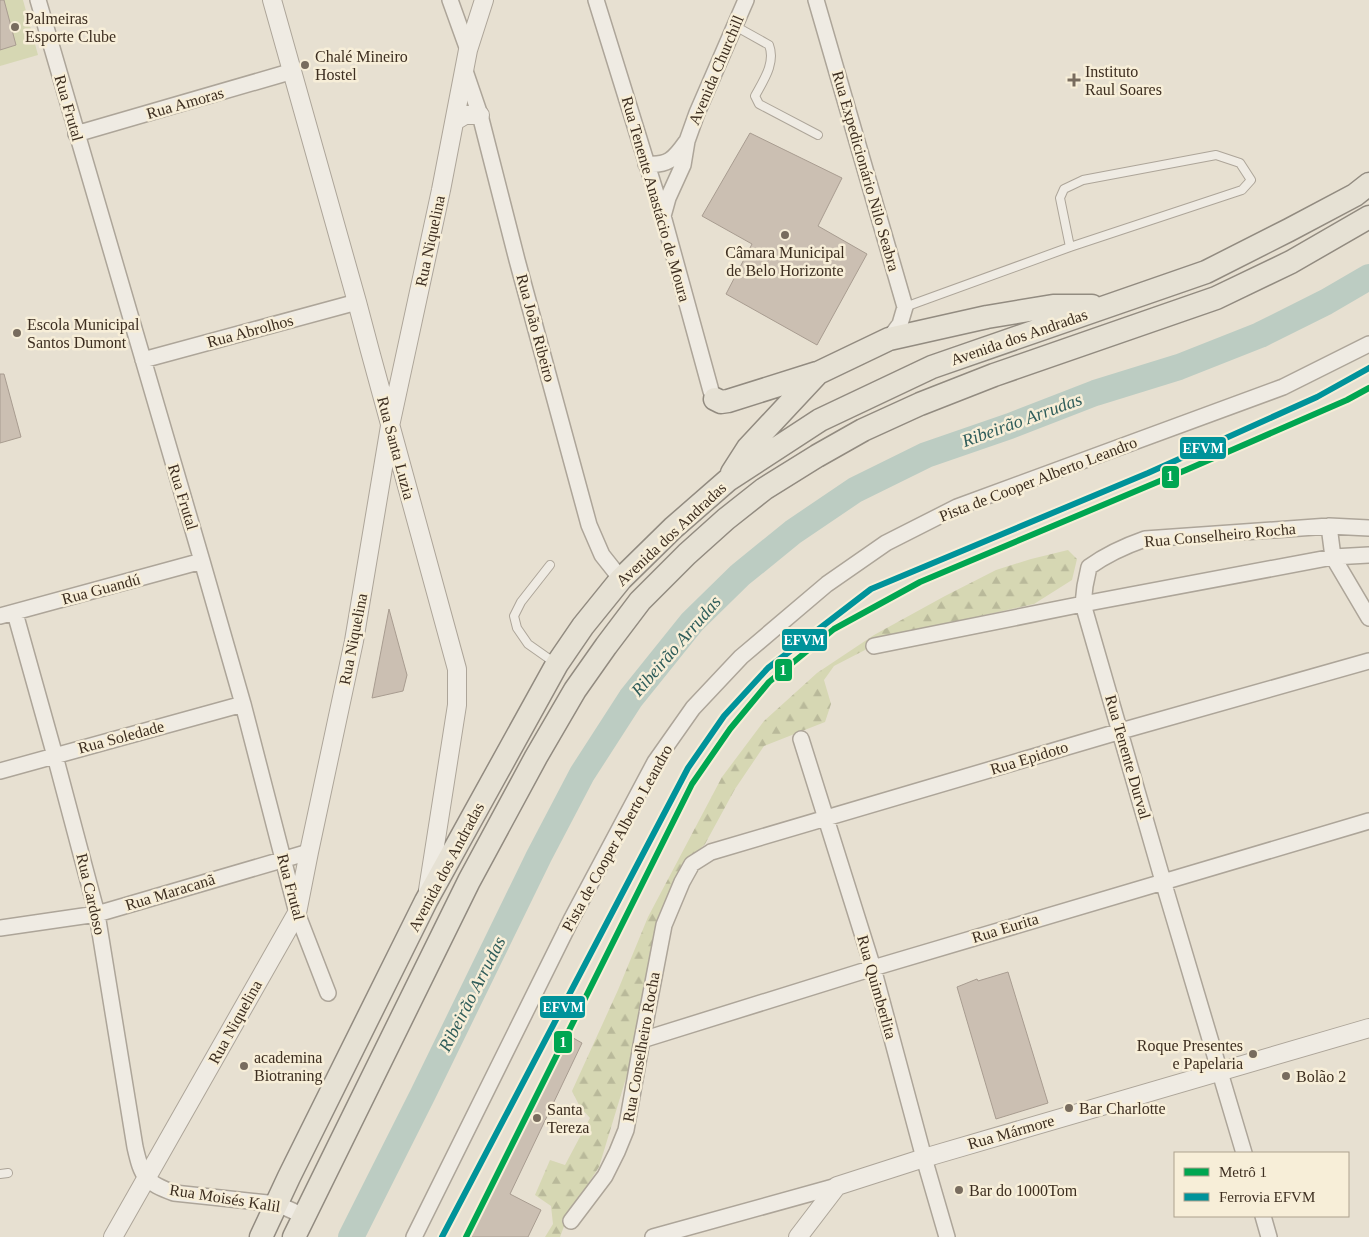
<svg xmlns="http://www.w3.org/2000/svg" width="1369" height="1237" viewBox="0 0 1369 1237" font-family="'Times New Roman',serif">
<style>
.green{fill:#d6d7b3}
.forest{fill:url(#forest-firs)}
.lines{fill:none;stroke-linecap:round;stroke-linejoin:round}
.river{stroke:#bcccc2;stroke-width:26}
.building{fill:#cbbfb2;stroke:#a89c90}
.service-casing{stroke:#ada599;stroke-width:10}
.minor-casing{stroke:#ada599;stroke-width:18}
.tertiary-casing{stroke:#ada599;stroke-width:20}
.primary-casing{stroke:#928b80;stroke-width:25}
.service{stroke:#efebe3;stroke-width:8}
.minor{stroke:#efebe3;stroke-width:15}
.tertiary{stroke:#efebe3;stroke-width:18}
.primary{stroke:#e6e1d4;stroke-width:22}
.rail-1-casing{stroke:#f7eed8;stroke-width:10}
.rail-1{stroke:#00939a;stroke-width:6}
.metro-1-casing{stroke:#f7eed8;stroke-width:10}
.metro-1{stroke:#00a651;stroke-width:6}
.poi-dot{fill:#786c5e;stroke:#f7eed8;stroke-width:2}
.labels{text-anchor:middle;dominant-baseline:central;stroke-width:5;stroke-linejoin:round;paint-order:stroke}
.poi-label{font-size:16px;fill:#3d2e20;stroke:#f7eed8;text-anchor:start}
.street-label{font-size:16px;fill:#3d2e20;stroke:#f7eed8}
.water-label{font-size:18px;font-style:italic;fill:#2f5d5a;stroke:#f7eed8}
.line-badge{stroke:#f7eed8;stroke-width:2}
.badge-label{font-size:14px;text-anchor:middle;font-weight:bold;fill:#fff}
</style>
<defs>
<pattern id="forest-firs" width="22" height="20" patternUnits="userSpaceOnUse" patternTransform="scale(1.25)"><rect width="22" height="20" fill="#d6d7b3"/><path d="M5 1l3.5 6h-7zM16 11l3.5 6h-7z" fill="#b9b99a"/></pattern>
</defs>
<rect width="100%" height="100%" fill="#e7e0d1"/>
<path class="green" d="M0,0H23L38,55L0,66Z"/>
<path class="forest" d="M1068,550L1077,559L1072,580L1034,604L892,636L834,666L824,680L831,704L825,722L764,746L735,789L705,844L685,864L658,931L627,1075L599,1167L569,1213L560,1237H545L553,1224L551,1206L535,1195L550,1160L565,1165L590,1118L580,1107L572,1091L618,990L648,917L722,777L764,721L817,673L874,635L945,596L996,570L1031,559Z"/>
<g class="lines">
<path class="river" d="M351,1237L423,1094L539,856L582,774L631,698L692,622L740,575L793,532L855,490L926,455L1010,426L1095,393L1179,367L1260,335L1326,302L1369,277"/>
</g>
<path class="building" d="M0,0H4L16,45L0,50Z
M750,133L842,178L818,226L867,254L817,345L726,294L752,244L702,216Z
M0,374H4L21,437L0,443Z
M389,609L407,675L403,691L372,698Z
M1008,972L1048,1103L996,1119L957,987L977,979L978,981Z
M568,1035L582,1043L510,1194L541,1210L528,1237H470Z"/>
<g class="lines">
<defs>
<path id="service" d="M735,26L769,45C776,63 763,81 755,96L759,104L818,135
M905,307L1070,247L1242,190L1251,180L1240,163L1216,155L1083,180L1064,189L1060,198L1070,247
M550,565L521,602L514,616L517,628L528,644L555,663
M0,1174L8,1173"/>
<path id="minor" d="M38,0L202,561L243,704L297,913L328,993
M450,0L468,50
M596,0L663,216L711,391L715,399
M816,0L905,307L900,324L889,339
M465,71L480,115L517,260L589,525L602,555L621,579
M76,134L293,71
M646,164C668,166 674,159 686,142
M663,216L668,198L683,165L687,141L697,113L746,0
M143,360L357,302
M1329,526L1333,557L1369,618
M15,613L55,756L97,914L135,1147C142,1178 145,1182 174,1193L277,1204L293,1211L304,1217
M0,616L202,561
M874,646L1083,604L1085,586L1089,567C1107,554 1125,546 1145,539L1329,526L1369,528
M801,739L873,968L924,1158L947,1237
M0,771L243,704
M0,928L97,914L309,852
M642,1040L873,968L1369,821
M1244,1153L1163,881L1083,604L1333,557L1369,555
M1263,1216L1269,1237
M571,1221L605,1176L617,1152L626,1130L642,1040L664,925L682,882L692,864L711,852L1121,731L1369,661
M414,1237L571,920L655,762L693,708L741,657L827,584L886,543L957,507L1283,387L1369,344
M653,1237L837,1186"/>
<path id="tertiary" d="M272,0L357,302L370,351L457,669V705L428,890
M455,121L465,115H480
M113,1237L297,913L309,852L354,641L390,426L441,190L468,50L484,0
M798,1237L837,1186L924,1158L1369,1028"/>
<path id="primary" d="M715,399L721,402L728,401L817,373
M732,473L748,448L818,373L889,339L987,317L1053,306H1092
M261,1237L289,1177L426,901L557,664L583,626L621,579L673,528L728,480L820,420L932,367L1206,272L1289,230L1355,195L1369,184
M294,1237L469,881L536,757L575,690L606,646L640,601L687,554L726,519L764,489L817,456L863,430L920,404L994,375L1216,298L1291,262L1369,217"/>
</defs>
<use href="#service" class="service-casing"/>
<use href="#minor" class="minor-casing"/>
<use href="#tertiary" class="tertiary-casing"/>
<use href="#primary" class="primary-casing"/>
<use href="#service" class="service"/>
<use href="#minor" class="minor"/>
<use href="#tertiary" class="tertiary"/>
<use href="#primary" class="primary"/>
<defs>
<path id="rail-1" d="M442,1237L688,768L724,716L768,668L871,589L1148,473L1317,397L1369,368"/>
</defs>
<use href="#rail-1" class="rail-1-casing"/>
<use href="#rail-1" class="rail-1"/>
<defs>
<path id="metro-1" d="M466,1237L692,784L730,729L769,682L834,629L920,582L1186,470L1347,400L1369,388"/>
</defs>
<use href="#metro-1" class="metro-1-casing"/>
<use href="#metro-1" class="metro-1"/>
</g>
<g class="poi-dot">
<circle cx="15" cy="27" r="5"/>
<circle cx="305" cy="65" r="5"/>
<path d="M1071.5 72.5h5v5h5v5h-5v5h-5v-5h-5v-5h5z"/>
<circle cx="785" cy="235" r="5"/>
<circle cx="17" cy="333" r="5"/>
<circle cx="1253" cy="1054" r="5"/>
<circle cx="244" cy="1066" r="5"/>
<circle cx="1286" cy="1076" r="5"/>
<circle cx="1069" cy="1108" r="5"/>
<circle cx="537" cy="1118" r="5"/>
<circle cx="959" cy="1190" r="5"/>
</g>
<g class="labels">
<g class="poi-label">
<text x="25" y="18">Palmeiras<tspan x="25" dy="18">Esporte Clube</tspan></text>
<text x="315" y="56">Chalé Mineiro<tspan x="315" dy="18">Hostel</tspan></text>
<text x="1085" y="71">Instituto<tspan x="1085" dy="18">Raul Soares</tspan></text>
<text x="785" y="252" text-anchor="middle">Câmara Municipal<tspan x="785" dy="18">de Belo Horizonte</tspan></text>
<text x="27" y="324">Escola Municipal<tspan x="27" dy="18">Santos Dumont</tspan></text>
<text x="1243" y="1045" text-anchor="end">Roque Presentes<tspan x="1243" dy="18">e Papelaria</tspan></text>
<text x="254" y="1057">academina<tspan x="254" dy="18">Biotraning</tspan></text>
<text x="1296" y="1076">Bolão 2</text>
<text x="1079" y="1108">Bar Charlotte</text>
<text x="547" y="1109">Santa<tspan x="547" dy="18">Tereza</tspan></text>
<text x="969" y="1190">Bar do 1000Tom</text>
</g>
<g class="street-label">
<text transform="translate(716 70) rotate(-67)">Avenida Churchill</text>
<text transform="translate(185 103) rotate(-16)">Rua Amoras</text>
<text transform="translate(69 108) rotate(74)">Rua Frutal</text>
<text transform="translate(866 171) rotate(74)">Rua Expedicionário Nilo Seabra</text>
<text transform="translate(656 199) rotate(74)">Rua Tenente Anastácio de Moura</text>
<text transform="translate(430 241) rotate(-78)">Rua Niquelina</text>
<text transform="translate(536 328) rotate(75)">Rua João Ribeiro</text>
<text transform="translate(250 331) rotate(-15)">Rua Abrolhos</text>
<text transform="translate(1019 337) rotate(-19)">Avenida dos Andradas</text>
<text transform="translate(396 448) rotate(75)">Rua Santa Luzia</text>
<text transform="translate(1038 479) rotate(-21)">Pista de Cooper Alberto Leandro</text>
<text transform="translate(183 497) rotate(73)">Rua Frutal</text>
<text transform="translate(671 534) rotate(-43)">Avenida dos Andradas</text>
<text transform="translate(1220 535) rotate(-5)">Rua Conselheiro Rocha</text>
<text transform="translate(101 589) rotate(-15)">Rua Guandú</text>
<text transform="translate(353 639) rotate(-79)">Rua Niquelina</text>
<text transform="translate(121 737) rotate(-15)">Rua Soledade</text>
<text transform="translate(1128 757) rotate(74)">Rua Tenente Durval</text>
<text transform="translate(1029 758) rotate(-17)">Rua Epidoto</text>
<text transform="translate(617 838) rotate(-61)">Pista de Cooper Alberto Leandro</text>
<text transform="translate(446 867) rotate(-62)">Avenida dos Andradas</text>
<text transform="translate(291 887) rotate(75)">Rua Frutal</text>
<text transform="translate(170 892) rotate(-17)">Rua Maracanã</text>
<text transform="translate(91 894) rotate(77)">Rua Cardoso</text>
<text transform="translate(1005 928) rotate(-17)">Rua Eurita</text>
<text transform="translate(877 987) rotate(74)">Rua Quimberlita</text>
<text transform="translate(235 1022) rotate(-61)">Rua Niquelina</text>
<text transform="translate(641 1047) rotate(-80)">Rua Conselheiro Rocha</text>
<text transform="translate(1011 1132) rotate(-16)">Rua Mármore</text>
<text transform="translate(225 1198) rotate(9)">Rua Moisés Kalil</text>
</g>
<g class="water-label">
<text transform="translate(1022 420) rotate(-20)">Ribeirão Arrudas</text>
<text transform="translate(676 646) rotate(-49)">Ribeirão Arrudas</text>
<text transform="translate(472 994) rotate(-63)">Ribeirão Arrudas</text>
</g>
</g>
<g class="line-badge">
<rect x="1179" y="436" width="48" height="24" rx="5" fill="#00939a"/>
<rect x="1161" y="465" width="19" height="24" rx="5" fill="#00a651"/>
<rect x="781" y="628" width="47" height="24" rx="5" fill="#00939a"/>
<rect x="774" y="658" width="19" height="24" rx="5" fill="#00a651"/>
<rect x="539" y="995" width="47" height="24" rx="5" fill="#00939a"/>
<rect x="553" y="1030" width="20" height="24" rx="5" fill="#00a651"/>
</g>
<g class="badge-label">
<text x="1203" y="453">EFVM</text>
<text x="1170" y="481">1</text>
<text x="804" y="645">EFVM</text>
<text x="783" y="675">1</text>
<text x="563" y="1012">EFVM</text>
<text x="563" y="1047">1</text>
</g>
<rect x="1174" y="1152" width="175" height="65" fill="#f7eed8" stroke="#ada18e"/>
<rect x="1184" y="1168" width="25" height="8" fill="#00a651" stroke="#ada18e"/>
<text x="1219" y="1177" font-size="15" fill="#3d2e20">Metrô 1</text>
<rect x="1184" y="1193" width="25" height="8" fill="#00939a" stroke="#ada18e"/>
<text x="1219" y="1202" font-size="15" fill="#3d2e20">Ferrovia EFVM</text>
</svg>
